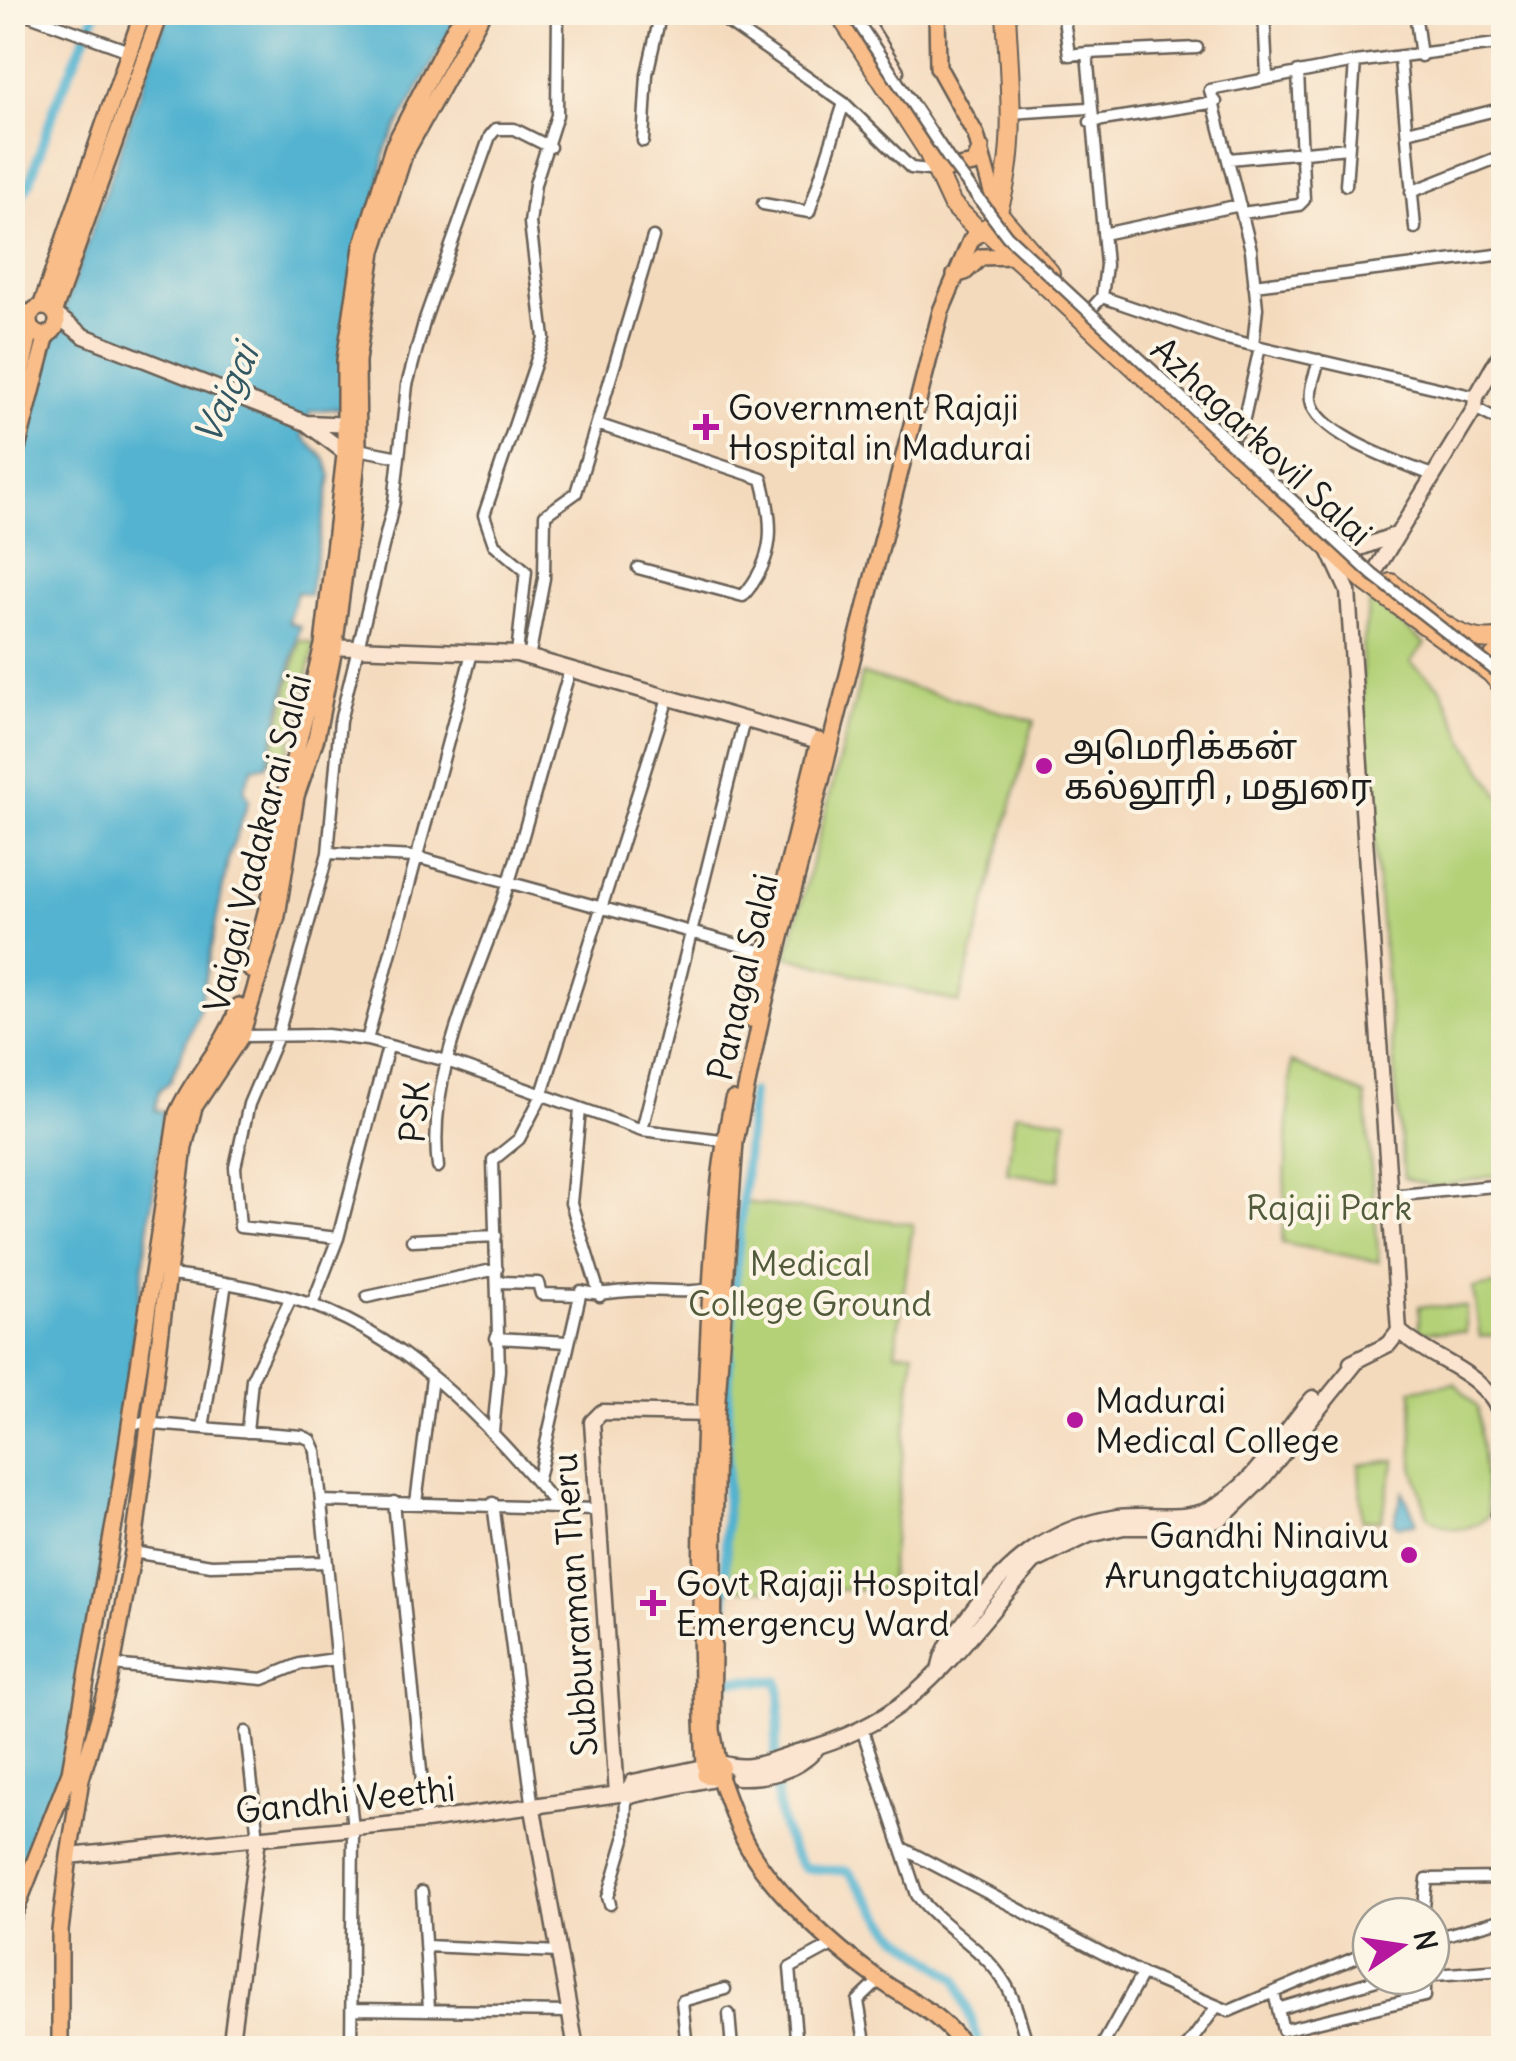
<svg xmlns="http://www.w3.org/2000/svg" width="1516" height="2061" viewBox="0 0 1516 2061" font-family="Delius,'Noto Sans Tamil',sans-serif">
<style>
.green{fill:#b4d178;stroke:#68764a;stroke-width:2.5}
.water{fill:#52b3d0;stroke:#376876;stroke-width:2.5}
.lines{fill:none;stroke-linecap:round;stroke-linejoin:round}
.canal{stroke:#52b3d0;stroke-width:10}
.street-casing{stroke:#685e54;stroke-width:15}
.secondary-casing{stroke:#685e54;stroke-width:19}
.primary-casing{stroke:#685e54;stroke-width:20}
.highway-casing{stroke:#685e54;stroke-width:22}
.street{stroke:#fff;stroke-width:10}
.secondary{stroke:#fce5d0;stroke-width:14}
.primary{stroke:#f8bd89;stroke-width:15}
.highway{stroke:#f8bd89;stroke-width:18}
.street-bridge-casing{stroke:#685e54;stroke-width:15;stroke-linecap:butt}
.street-bridge{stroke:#fff;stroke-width:10}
.poi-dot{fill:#b5179e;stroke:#fcf5e5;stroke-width:4}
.labels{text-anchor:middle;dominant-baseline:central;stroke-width:8;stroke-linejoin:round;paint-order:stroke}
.poi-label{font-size:35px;fill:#1c1c1c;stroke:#fcf5e5;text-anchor:start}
.street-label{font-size:35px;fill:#1c1c1c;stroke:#fcf5e5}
.park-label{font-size:35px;fill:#515b3c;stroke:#fcf5e5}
.water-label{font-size:38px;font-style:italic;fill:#325864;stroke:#fcf5e5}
</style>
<rect width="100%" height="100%" fill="#fcf5e5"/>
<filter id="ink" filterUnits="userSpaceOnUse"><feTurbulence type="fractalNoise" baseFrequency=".01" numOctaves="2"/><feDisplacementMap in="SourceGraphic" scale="20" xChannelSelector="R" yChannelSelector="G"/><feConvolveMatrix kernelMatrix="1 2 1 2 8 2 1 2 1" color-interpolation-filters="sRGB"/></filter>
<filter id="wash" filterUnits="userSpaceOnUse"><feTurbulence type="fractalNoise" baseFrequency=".0048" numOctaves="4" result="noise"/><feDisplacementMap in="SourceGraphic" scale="40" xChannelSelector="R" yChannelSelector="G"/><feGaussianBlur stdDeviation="2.25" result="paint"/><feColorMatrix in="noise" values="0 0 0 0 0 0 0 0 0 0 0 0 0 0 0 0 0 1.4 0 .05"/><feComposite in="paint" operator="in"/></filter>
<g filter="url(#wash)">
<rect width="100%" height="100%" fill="#f4dabd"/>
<path class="green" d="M1370,599L1425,644L1410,662L1441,688L1465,741L1503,801V1174L1436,1187L1404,1178L1363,720L1362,648Z
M300,640L315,644L286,764L271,761Z
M862,674L1034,721L959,1003L787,956Z
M1291,1062L1365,1095L1379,1262L1282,1243Z
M1015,1113L1067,1120L1059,1180L1007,1173Z
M743,1202L913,1224L895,1352H914L888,1590L729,1589L732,1355Z
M1503,1284V1334L1480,1337L1473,1288Z
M1419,1306L1466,1307V1332L1419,1331Z
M1455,1383L1478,1408L1488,1516C1466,1534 1450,1532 1428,1517L1413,1467L1412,1390Z
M1395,1460L1381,1520H1362L1359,1465Z"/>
<path class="water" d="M168,13H460L386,148L341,408L310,411L302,436L326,460L331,476L309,595L297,592L288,622L300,627L267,765L253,768L244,789L249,800L229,856L199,1010L170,1082L159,1090L155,1110L164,1112L104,1562L71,1736L58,1787L13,1897V495L49,351Z
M1403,1492L1416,1520L1415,1524L1398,1526L1394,1522Z"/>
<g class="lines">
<path class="canal" d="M12,209L30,182L55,106L96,12
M752,1093L729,1348L725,1593L719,1680L778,1681C783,1703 778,1720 776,1742C772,1781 778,1838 804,1868L848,1871L894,1932L957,1979L981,2048"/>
</g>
</g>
<g filter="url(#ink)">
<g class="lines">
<defs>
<path id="street" d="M21,12L129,51
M713,12L844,103L911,168L937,171
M1063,12L1069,55L1087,53L1106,265L1102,297L1092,308
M1264,12L1267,76
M1415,12L1421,56
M1503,12L1504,15
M1087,53L1197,48
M1400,59L1415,228
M1010,113L1088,108
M1090,122L1216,102
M1407,132L1504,108
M643,141L647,74L661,12
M1229,159L1348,148
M1346,185L1355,62
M1411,192L1504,155
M763,204L809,212L844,103
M1242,213L1299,205L1304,200L1298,72
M1103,234L1240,205
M1254,285L1504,254
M1102,297L1222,338L1476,397
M1253,345L1257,308L1251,250L1210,90L1355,62L1504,43
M1319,360C1316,373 1309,387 1311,400C1316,435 1402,463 1432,475
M1475,408L1504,423
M597,424L762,479C774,525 776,558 743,596L638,568
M1232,438L1242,427L1260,347
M358,449L399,457
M517,654L526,571L494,544L484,515L544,338L530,223L535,184L557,115L558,12
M529,658L544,578L545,515L576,493L653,237
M328,853L416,857L771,954
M241,1036L327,1035L367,1040L447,1061L642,1130L729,1141
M367,1040L472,653
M580,1110L571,1203L600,1296
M642,1130L744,720
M438,1167C426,1070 480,973 509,882C531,812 549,740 570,670
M1390,1196L1504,1185
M338,1238L240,1227L235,1167L249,1104L277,1038L328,853L340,721L394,502L407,385L425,319L490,136L496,129H514L550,147
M412,1240L496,1236
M171,1275C211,1280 252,1286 291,1298C403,1330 486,1422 558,1507
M497,1282L538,1283L541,1294L580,1295
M367,1297L497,1269
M312,1305L338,1238L388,1047
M496,1338L568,1342
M129,1422L302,1436L311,1440L316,1451L353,1829L351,2048
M203,1428L226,1283
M247,1432L252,1379L291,1298
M493,1432L499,1370L493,1160L519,1139L541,1097L668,698
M537,1483L581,1291C599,1296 610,1292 628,1291C659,1288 685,1295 716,1288
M321,1501L595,1509
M394,1502L426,1821
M416,1503L432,1378
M493,1503L533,1809
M133,1552L211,1565L325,1562
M112,1665L263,1679L300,1664L335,1659
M862,1729L917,1895C942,1928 983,1947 1005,1983C1017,2002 1021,2027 1029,2048
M246,1732L258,1838
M904,1849L1142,1974L1229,2011L1371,1951
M422,1892L429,2009
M610,1904L608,1897L625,1839L626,1793
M1423,1916L1427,1879L1504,1878
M1431,1939L1504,1919
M426,1946L559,1952
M1420,1976L1504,1970
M1274,1993L1283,2030L1425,1996V1976
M1281,2008L1387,1977L1414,1976
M353,2009L569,2012
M729,2014L732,2048
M687,2048L682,2001L725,1989
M797,2048L790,1968L834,1944
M866,2048L858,2001L880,1980
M1101,2048L1142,1974
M1186,2048L1217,2006"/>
<path id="secondary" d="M859,12L896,71
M12,305L30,315
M56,315L84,336L306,423L351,457
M306,423L355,425
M1334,536L1360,548L1392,536
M1330,552L1348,591L1399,1331
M1375,571L1475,408L1476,397L1504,348
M327,647L517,654L819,741
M1399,1331C1437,1365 1481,1367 1504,1419
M1351,1363L1389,1344L1399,1331
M1504,1495L1499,1514L1504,1529
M939,1672C942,1647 956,1633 971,1613C1008,1563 1049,1529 1112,1518C1143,1512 1183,1523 1210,1509C1255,1486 1281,1434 1313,1398
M720,1763C753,1773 770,1759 801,1751C921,1720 956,1647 1034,1562L1089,1535L1124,1527H1200L1222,1518L1262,1479L1358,1360
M737,1777C765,1778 797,1772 816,1749
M626,1793L633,1782L704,1767
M617,1794L592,1422L602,1412L713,1414
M533,1809L576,2048
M69,1856L426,1821L626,1793L634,1795L710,1779
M230,2048L258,1838"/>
<path id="primary" d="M937,12L938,67L976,135L997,210
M937,171L974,164L981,148
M955,275L965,272L981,257L1014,256
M29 321a14 14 0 1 1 28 0a14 14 0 1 1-28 0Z
M41,307L143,12
M54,311L161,12
M12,417L31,328
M12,468L47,334
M251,970L272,889L280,814L323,645L345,455V360L362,247L393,147L455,27L467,12
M750,1019L819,741
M718,1761L712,1730L716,1414L735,1142L763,1008L941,311L971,240L980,232
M705,1765C698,1635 701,1504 707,1374C711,1283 714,1189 733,1100
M719,1777L705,1775L707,1762L715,1760L722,1766L719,1777C728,1800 736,1826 748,1847C775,1894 834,1947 877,1978C916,2006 933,2007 966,2048
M12,1919L70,1772L121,1485L177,1114C194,1074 224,1049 239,1006
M60,2048V1931L69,1856L81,1779L109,1683L133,1552L184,1147L194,1107L241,1036L277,916L296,796L316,738L334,649L350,528L358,449L357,361L373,251L404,155L483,12"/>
<path id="highway" d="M838,12L926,148L952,204L980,232L993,224C1020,158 1009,83 1006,12
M998,213L1050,273
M986,230L1366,582L1491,673L1504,688
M1391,583C1423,607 1461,651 1504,637
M1491,673L1494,657L1504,651"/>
</defs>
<use href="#street" class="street-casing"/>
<use href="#secondary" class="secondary-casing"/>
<use href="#primary" class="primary-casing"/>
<use href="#highway" class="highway-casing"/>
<use href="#street" class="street"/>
<use href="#secondary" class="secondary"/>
<use href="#primary" class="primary"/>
<use href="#highway" class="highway"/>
<defs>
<path id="street-bridge" d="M851,12L948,158L1007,236L1373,575L1504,677"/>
</defs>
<use href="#street-bridge" class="street-bridge-casing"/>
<use href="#street-bridge" class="street-bridge"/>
</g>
</g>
<g class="poi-dot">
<path d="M701 412h10v10h10v10h-10v10h-10v-10h-10v-10h10z"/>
<circle cx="1044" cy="766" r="10"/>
<circle cx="1075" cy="1420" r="10"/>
<circle cx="1409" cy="1555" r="10"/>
<path d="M648 1588h10v10h10v10h-10v10h-10v-10h-10v-10h10z"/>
</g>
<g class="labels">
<g class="poi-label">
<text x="728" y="407">Government Rajaji<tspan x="728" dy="40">Hospital in Madurai</tspan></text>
<text x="1064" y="746">அமெரிக்கன்<tspan x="1064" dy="40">கல்லூரி , மதுரை</tspan></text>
<text x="1095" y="1400">Madurai<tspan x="1095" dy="40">Medical College</tspan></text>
<text x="1389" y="1535" text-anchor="end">Gandhi Ninaivu<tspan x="1389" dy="40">Arungatchiyagam</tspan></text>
<text x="676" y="1583">Govt Rajaji Hospital<tspan x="676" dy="40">Emergency Ward</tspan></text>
</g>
<g class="street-label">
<text transform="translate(1262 441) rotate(43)">Azhagarkovil Salai</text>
<text transform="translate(257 843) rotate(-76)">Vaigai Vadakarai Salai</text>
<text transform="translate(742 977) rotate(-77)">Panagal Salai</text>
<text transform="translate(414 1112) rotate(-85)">PSK</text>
<text transform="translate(574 1605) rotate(-94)">Subburaman Theru</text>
<text transform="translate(345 1799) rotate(-6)">Gandhi Veethi</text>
</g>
<g class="park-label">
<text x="1329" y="1207">Rajaji Park</text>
<text x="810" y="1263">Medical<tspan x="810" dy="40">College Ground</tspan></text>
</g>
<g class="water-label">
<text transform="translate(226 394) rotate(-66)">Vaigai</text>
</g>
</g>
<rect width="1516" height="2061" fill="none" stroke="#fcf5e5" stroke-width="50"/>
<g transform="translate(1401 1946) rotate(77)"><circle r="48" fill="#fcf5e5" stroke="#a29e95" stroke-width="2.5"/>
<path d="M0-8L18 38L0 25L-18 38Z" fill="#b5179e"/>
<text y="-15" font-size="28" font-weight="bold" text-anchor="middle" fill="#1c1c1c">N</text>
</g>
</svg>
